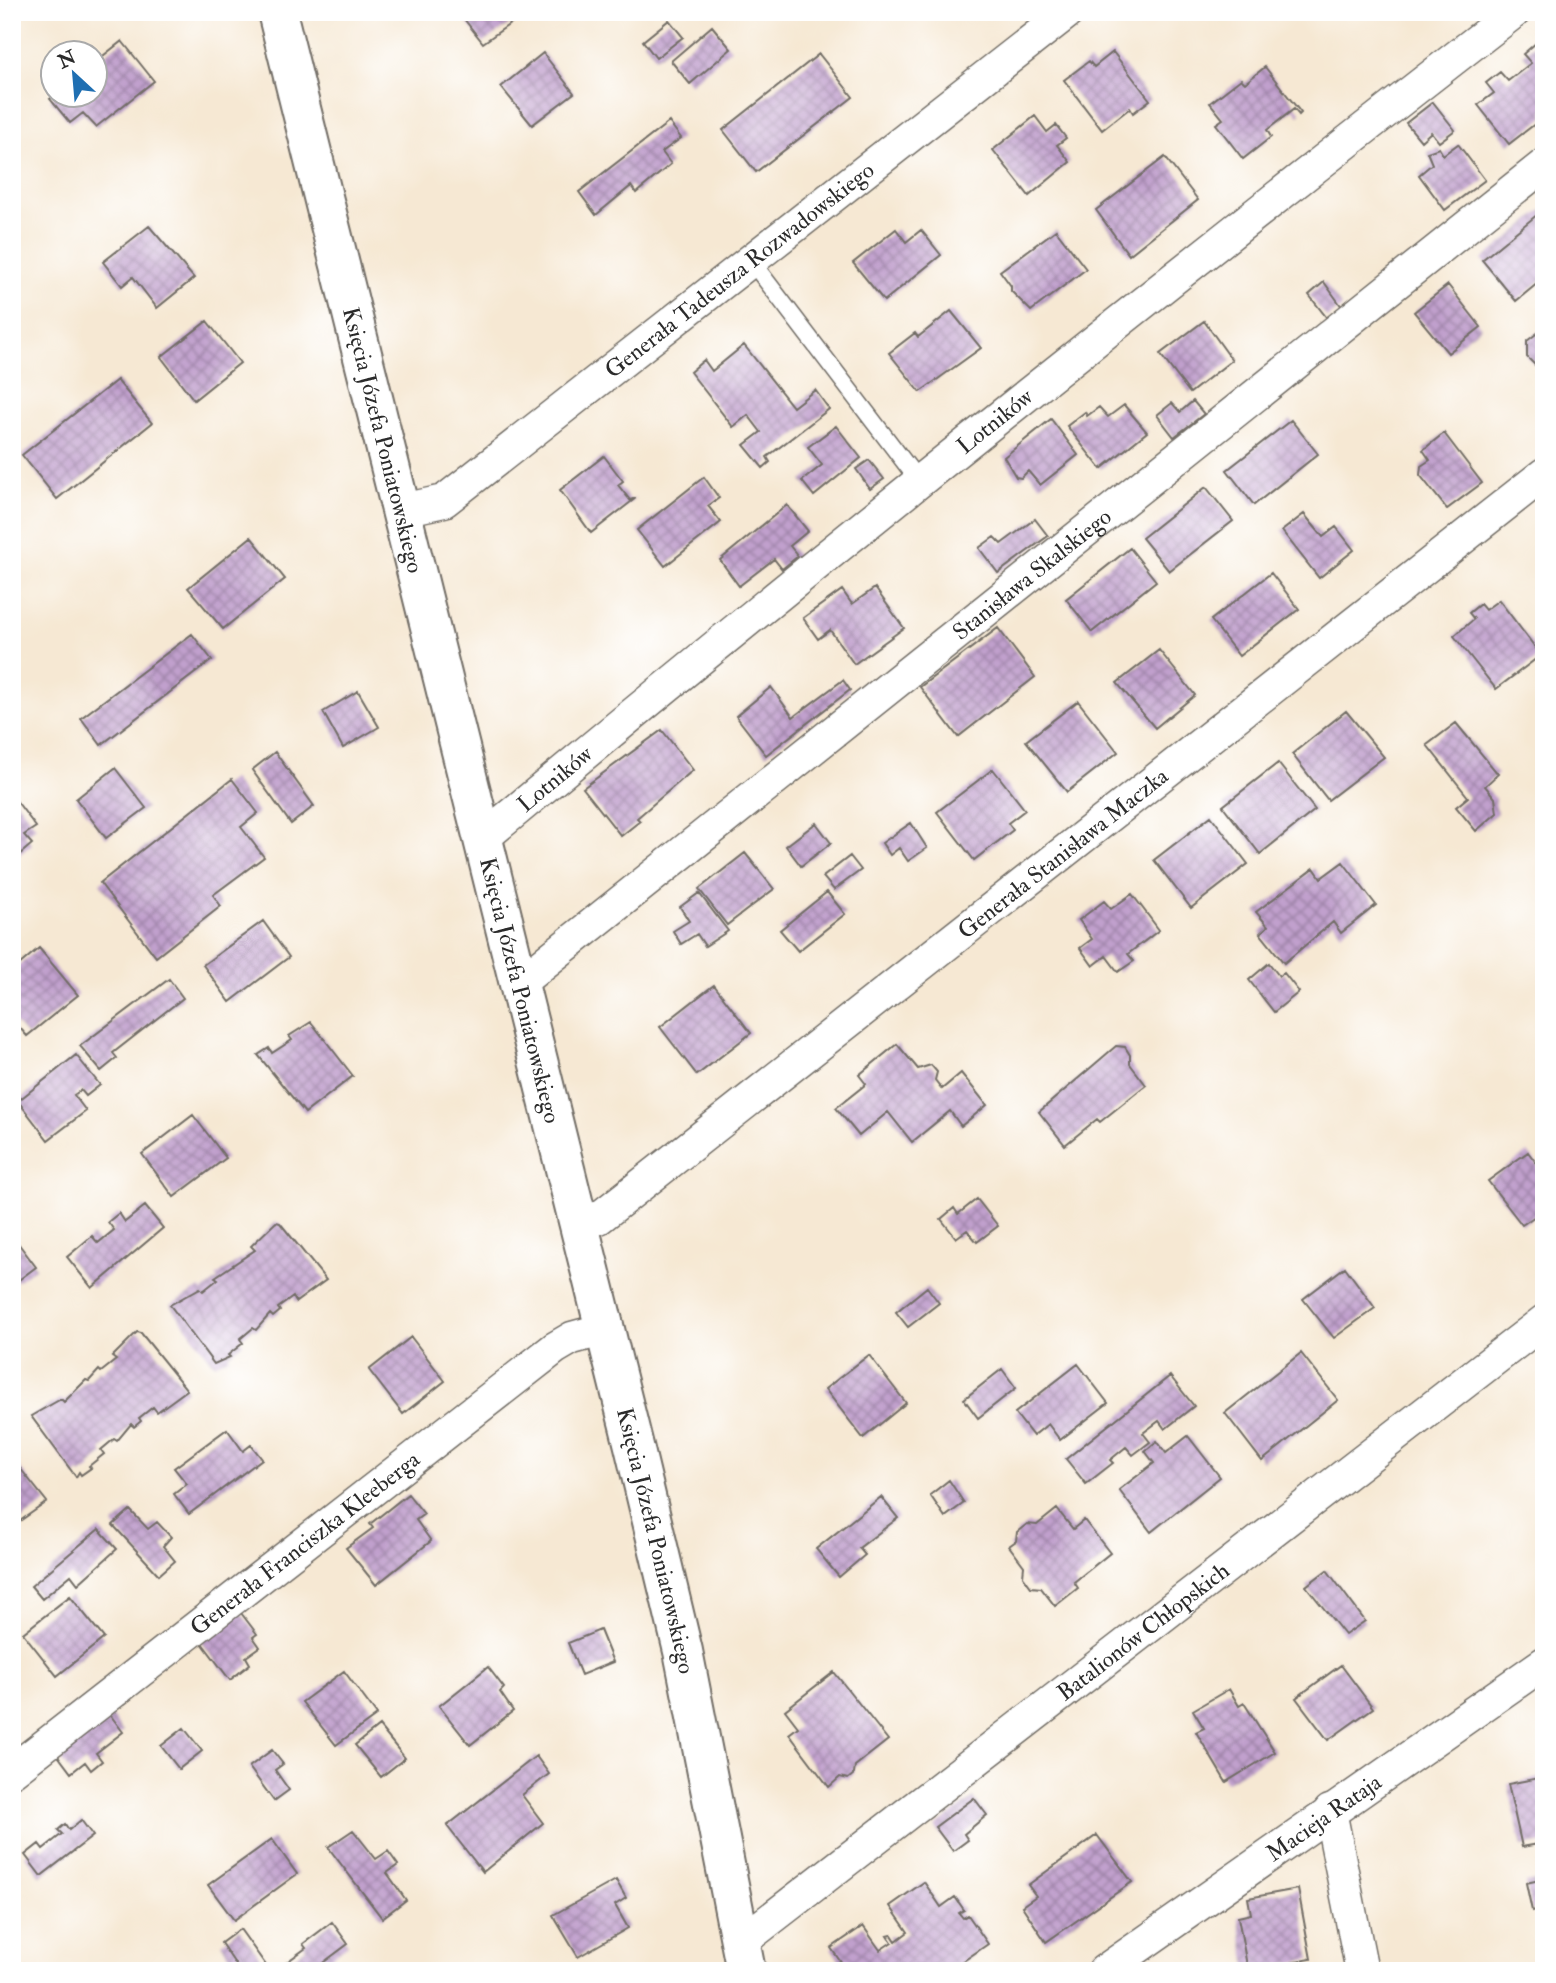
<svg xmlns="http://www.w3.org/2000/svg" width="1556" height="1983" viewBox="0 0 1556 1983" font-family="'IM FELL Double Pica',serif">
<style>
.building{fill:url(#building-cross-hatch)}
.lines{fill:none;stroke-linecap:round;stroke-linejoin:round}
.service-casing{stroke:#726d66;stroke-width:19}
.minor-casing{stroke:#726d66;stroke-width:35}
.tertiary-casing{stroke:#726d66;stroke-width:42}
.service{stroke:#fff;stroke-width:16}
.minor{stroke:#fff;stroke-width:32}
.tertiary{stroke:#fff;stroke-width:38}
.labels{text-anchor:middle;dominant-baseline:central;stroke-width:5;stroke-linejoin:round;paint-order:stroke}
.street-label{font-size:23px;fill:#2b2b2b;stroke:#fff}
</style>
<defs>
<pattern id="building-cross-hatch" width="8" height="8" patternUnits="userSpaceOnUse" patternTransform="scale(1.75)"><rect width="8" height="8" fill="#c1a0cd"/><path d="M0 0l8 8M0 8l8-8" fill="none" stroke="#9d83a7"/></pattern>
</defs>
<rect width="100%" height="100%" fill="#fff"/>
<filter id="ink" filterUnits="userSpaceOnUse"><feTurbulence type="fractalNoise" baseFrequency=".0143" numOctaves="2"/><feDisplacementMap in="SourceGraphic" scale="14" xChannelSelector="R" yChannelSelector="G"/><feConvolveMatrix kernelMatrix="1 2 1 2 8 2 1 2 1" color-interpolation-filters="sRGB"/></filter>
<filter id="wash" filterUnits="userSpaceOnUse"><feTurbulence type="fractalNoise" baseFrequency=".00686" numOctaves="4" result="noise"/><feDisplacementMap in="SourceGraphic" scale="28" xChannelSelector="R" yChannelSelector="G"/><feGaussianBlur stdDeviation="1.57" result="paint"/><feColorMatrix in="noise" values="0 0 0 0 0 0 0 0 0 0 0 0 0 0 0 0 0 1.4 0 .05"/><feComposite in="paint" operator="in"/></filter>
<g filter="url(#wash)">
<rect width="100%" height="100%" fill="#f6e8d3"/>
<g id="blocks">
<path class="building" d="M473,12H523L524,14L483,43L464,19Z
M669,20L683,37L656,58L643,41Z
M712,26L731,49L690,84L671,61Z
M122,41L154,81L96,127L83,113L70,123L50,99L56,94H94V63Z
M1536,43L1544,53V117L1509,144L1478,105L1494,93L1486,83L1500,72L1508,81L1531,63L1523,54Z
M1113,52L1150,100L1133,113L1130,108L1102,130L1064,80L1089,61L1094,67Z
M543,53L574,93L532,125L501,87Z
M819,54L853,97L756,172L723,130Z
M1265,67L1301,113L1299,115L1294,109L1267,130L1271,137L1243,159L1216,124L1223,119L1210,103L1241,79L1245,83Z
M1433,102L1455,130L1439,142L1431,132L1421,141L1406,123Z
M1035,116L1047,132L1056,125L1066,138L1057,145L1070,162L1029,196L993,150Z
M669,122L681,138L662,152L671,164L636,193L631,186L596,215L579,192Z
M1458,144L1485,180L1445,210L1419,175L1432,164L1427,152L1439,148L1443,155Z
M1165,157L1198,200L1129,255L1096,210Z
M1544,209V278L1516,301L1482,260Z
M149,226L194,278L157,308L133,277L122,286L103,262Z
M896,229L906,242L921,230L941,255L884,301L853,263Z
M1056,230L1086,269L1031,311L1011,291V286L1000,271Z
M1324,282L1342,307L1327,318L1309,295Z
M1448,285L1481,327L1448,353L1414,312Z
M951,311L981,348L920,392L889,353L915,333L918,337Z
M207,321L240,363L194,400L161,357Z
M1204,321L1232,360L1190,393L1160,354Z
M1544,328V374L1527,357V341Z
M744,345L793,407L815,390L829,409L767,457L770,462L763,468L744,445L761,432L748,415L733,427L690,372L704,360L712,371Z
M117,380L152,423L57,499L22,455Z
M1193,401L1204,414L1174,437L1157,415L1172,403L1180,412Z
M1124,405L1147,432L1101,469L1067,426L1085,412L1087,416L1099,407L1108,417Z
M1051,419L1078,455L1040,485L1028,471L1021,478L1016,477L1004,457Z
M1291,420L1318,454L1254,505L1227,470Z
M836,426L861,458L814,496L802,481L822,465L808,447Z
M1444,433L1482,483L1447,509L1420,475L1421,466L1430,460L1423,450Z
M604,456L623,481L618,485L630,500L636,498L591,533L560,490Z
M869,460L884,479L870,489L856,469Z
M704,477L719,498L708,506L721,522L665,566L637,530Z
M1206,487L1233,521L1169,571L1142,538Z
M787,505L808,531L790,546L798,556L782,569L774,559L739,586L720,560Z
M1304,514L1323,537L1336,527L1354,550L1319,578L1282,531Z
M1035,519L1048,536L998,573L979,548L994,537L1001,544Z
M251,537L285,579L223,629L188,588Z
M1130,548L1156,581L1092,632L1066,599Z
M1271,573L1299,609L1239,656L1211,620Z
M875,588L904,628L854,664L830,630L818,639L803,618L842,590L852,604Z
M1499,600L1541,655L1496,689L1454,636L1474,619L1469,613L1480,604L1485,610Z
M998,628L1035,677L958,737L920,687Z
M192,634L212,660L101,745L81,718Z
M1159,650L1195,695L1155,728L1117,683Z
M843,680L850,690L766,755L736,716L771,687L793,717Z
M358,691L379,727L343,748L323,712Z
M1078,701L1118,752L1067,792L1026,741Z
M1346,711L1384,757L1328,800L1292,754Z
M1456,723L1498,774L1485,786L1495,798L1497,813L1476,831L1456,807L1468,797L1427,745Z
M662,730L693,770L637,818L640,821L621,836L583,788Z
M275,752L314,806L291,824L252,770Z
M1278,763L1315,810L1260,854L1223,806Z
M115,768L146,808L106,838L76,799Z
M993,769L1025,810L1008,823L1013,830L974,860L937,812Z
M232,779L258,813L241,827L264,857L213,895L221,906L156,957L100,883Z
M12,795L36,827L24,835L32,844L19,855L12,847Z
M1211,816L1248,864L1191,908L1154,860Z
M816,823L831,843L801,866L786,846Z
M911,823L927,848L908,861L899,848L890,855L882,843Z
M745,853L774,889L727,925L699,889Z
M850,856L861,870L834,890L823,877Z
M1343,862L1376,905L1341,933L1333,922L1284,963L1260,933L1268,926L1256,912L1314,868L1321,878Z
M827,892L845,914L798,951L780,930Z
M699,893L728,931L705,946L697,934L681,944L673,931L689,921L680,907Z
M1132,894L1159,930L1128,954L1134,961L1118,972L1106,956L1093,966L1080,948L1092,939L1079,920L1104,901L1111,909Z
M263,921L289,957L230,1002L203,965Z
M39,948L78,995L27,1036L12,1019V971Z
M1269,963L1279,976L1284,973L1299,992L1274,1012L1249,980Z
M169,979L183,998L113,1053L117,1058L101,1071L80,1046Z
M714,985L751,1033L697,1075L660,1027Z
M311,1022L353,1076L305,1113L258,1055L269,1048L272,1053L292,1040L289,1036Z
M897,1044L918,1069L931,1065L937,1072L935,1080L942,1089L961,1073L987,1105L961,1126L950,1111L912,1142L888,1112L859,1136L836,1108L866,1084L859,1075Z
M1116,1046L1125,1047L1130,1055V1064L1146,1085L1100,1122L1097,1119L1065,1145L1039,1112Z
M76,1055L100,1085L86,1096L81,1090L74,1095L86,1111L48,1140L18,1101Z
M193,1115L226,1158L174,1197L142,1154Z
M1528,1152L1544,1173V1210L1522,1225L1488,1181Z
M977,1199L998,1226L977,1242L967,1230L956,1238L941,1219L954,1208L958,1214Z
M145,1206L163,1228L92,1288L67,1257L92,1236L98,1243L114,1230L108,1222L119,1213L125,1222Z
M276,1222L280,1223L326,1280L296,1302L293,1297L278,1308L280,1311L273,1317L270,1314L256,1330L253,1328L240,1339L243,1343L228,1355L230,1357L214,1364L170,1305L200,1288L203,1291L218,1279L215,1277L255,1250L251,1246Z
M12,1235L36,1267L16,1282L12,1276Z
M1345,1267L1375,1308L1334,1338L1303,1299Z
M927,1287L939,1303L908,1327L896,1312Z
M137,1332L141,1333L187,1390L157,1412L153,1407L139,1418L141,1421L134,1427L131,1424L117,1441L114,1439L101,1450L104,1454L89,1466L91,1468L81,1475L79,1472L76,1477L31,1416L61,1399L64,1402L86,1380L89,1381L99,1370L101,1372L116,1360L112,1357Z
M411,1337L445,1381L403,1414L369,1370Z
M1301,1353L1338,1400L1262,1461L1225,1413Z
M869,1355L906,1403L863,1438L825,1389Z
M1078,1364L1108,1403L1060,1440L1048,1424L1033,1436L1015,1413Z
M1002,1369L1016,1388L978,1418L964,1399Z
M1170,1376L1194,1406L1165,1429L1159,1421L1143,1433L1150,1442L1133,1455L1126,1447L1110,1460L1113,1463L1086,1484L1066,1459Z
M227,1429L243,1451L251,1445L262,1459L189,1514L174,1494L187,1484L174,1468Z
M1188,1436L1220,1477L1151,1532L1119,1490L1154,1463L1145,1451L1157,1441L1166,1453Z
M12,1458L47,1502L17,1523L12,1518Z
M949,1480L964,1503L945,1517L930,1495Z
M408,1494L424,1514L416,1520L431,1541L376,1585L346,1548L373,1528L370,1524Z
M881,1497L898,1518L859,1548L865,1555L839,1577L816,1549Z
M1057,1509L1073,1529L1084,1520L1110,1553L1074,1582L1078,1588L1055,1606L1041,1588L1031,1587L1023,1576L1024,1566L1009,1546L1016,1541L1017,1532L1027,1524L1037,1525Z
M130,1510L148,1529L157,1522L171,1537L163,1546L175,1561L159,1575L113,1525Z
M99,1529L117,1549L78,1584L71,1575L42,1599L31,1586Z
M1327,1570L1365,1621L1345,1635L1306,1586Z
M70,1596L104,1638L57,1676L23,1633Z
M238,1609L257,1634L253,1637L260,1647L246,1657L250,1664L230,1680L199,1639Z
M600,1630L613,1662L581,1675L568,1643Z
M1341,1665L1373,1708L1328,1740L1296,1698Z
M488,1667L504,1688L500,1692L513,1711L470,1745L439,1706Z
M344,1671L377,1715L336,1745L302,1702Z
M834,1672L888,1740L855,1766L854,1774L848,1779L840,1777L829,1787L789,1734L798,1727L785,1710Z
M1229,1689L1239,1706L1244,1703L1275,1752L1226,1782L1196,1732L1204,1728L1193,1710Z
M108,1712L123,1732L96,1753L102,1761L91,1770L85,1762L71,1773L56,1753Z
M379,1726L405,1758L381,1777L355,1745Z
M184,1728L202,1751L179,1769L161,1746Z
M272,1750L283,1764L275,1770L289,1790L274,1801L249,1767Z
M536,1756L549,1774L522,1795L543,1823L483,1872L447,1826Z
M1544,1777V1843L1522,1847L1508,1784Z
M974,1798L987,1815L964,1834L968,1840L953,1851L935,1827Z
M81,1820L93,1836L41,1876L25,1855L39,1844L43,1849L62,1834L58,1830L65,1824L69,1830Z
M353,1830L376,1859L388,1851L398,1865L387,1873L406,1900L382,1918L328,1847Z
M1097,1835L1132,1882L1046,1942L1022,1906L1036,1896L1028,1885Z
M272,1839L297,1874L234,1920L208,1885Z
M1544,1879V1908L1532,1911L1526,1883Z
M616,1880L626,1898L615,1905L628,1928L578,1957L553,1915Z
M924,1882L941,1907L955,1897L964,1910L959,1913L963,1918L968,1915L988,1944L949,1971H847L831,1948L863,1926L880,1950L892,1942L888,1936L892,1935L896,1941L908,1932L890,1906Z
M1298,1889L1311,1959L1248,1971L1238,1917L1251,1914L1248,1898Z
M332,1922L348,1944L312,1971H283L280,1967L306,1948L303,1944Z
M240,1929L270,1971H240L221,1943Z"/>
</g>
</g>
<g filter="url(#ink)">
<use href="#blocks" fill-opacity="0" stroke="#726d66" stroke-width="2"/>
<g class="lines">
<defs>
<path id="service" d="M752,262L918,480"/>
<g id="minor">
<path id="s1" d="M402,510L444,501L1068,12"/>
<path id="s2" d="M483,838C822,556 1166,282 1514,12"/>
<path id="s3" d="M519,983L1544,165"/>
<path id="s4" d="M578,1224L599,1218L1544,474"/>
<path id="s5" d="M12,1771L555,1348L572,1338L605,1329"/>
<path d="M1330,1811L1362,1971"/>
<path id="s6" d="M741,1942L1544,1321"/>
<path id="s7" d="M1104,1971L1544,1663"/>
</g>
<g id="tertiary">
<path id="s8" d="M277,12L634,1446L683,1651L746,1971"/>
</g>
</defs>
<use href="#service" class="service-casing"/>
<use href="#minor" class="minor-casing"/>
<use href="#tertiary" class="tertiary-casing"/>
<use href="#service" class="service"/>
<use href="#minor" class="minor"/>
<use href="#tertiary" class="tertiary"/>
</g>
</g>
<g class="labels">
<g class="street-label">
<text stroke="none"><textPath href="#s1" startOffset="418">Generała Tadeusza Rozwadowskiego</textPath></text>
<text stroke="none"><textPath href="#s2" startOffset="660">Lotników</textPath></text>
<text stroke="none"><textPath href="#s8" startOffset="441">Księcia Józefa Poniatowskiego</textPath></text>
<text stroke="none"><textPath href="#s3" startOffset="656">Stanisława Skalskiego</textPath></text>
<text stroke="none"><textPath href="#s2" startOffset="93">Lotników</textPath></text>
<text stroke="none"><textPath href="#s4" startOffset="612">Generała Stanisława Maczka</textPath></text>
<text stroke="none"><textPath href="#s8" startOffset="1008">Księcia Józefa Poniatowskiego</textPath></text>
<text stroke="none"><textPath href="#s8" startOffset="1575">Księcia Józefa Poniatowskiego</textPath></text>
<text stroke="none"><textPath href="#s5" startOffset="371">Generała Franciszka Kleeberga</textPath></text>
<text stroke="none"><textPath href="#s6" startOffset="508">Batalionów Chłopskich</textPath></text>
<text stroke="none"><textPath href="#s7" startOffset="268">Macieja Rataja</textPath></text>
</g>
</g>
<rect width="1556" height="1983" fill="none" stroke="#fff" stroke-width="42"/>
<g transform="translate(74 74) rotate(334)"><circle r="33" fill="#ffffff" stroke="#aaaaaa" stroke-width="2"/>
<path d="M0-5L12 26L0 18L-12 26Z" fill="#1f6fb2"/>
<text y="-10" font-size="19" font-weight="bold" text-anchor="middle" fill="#2b2b2b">N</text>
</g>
</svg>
